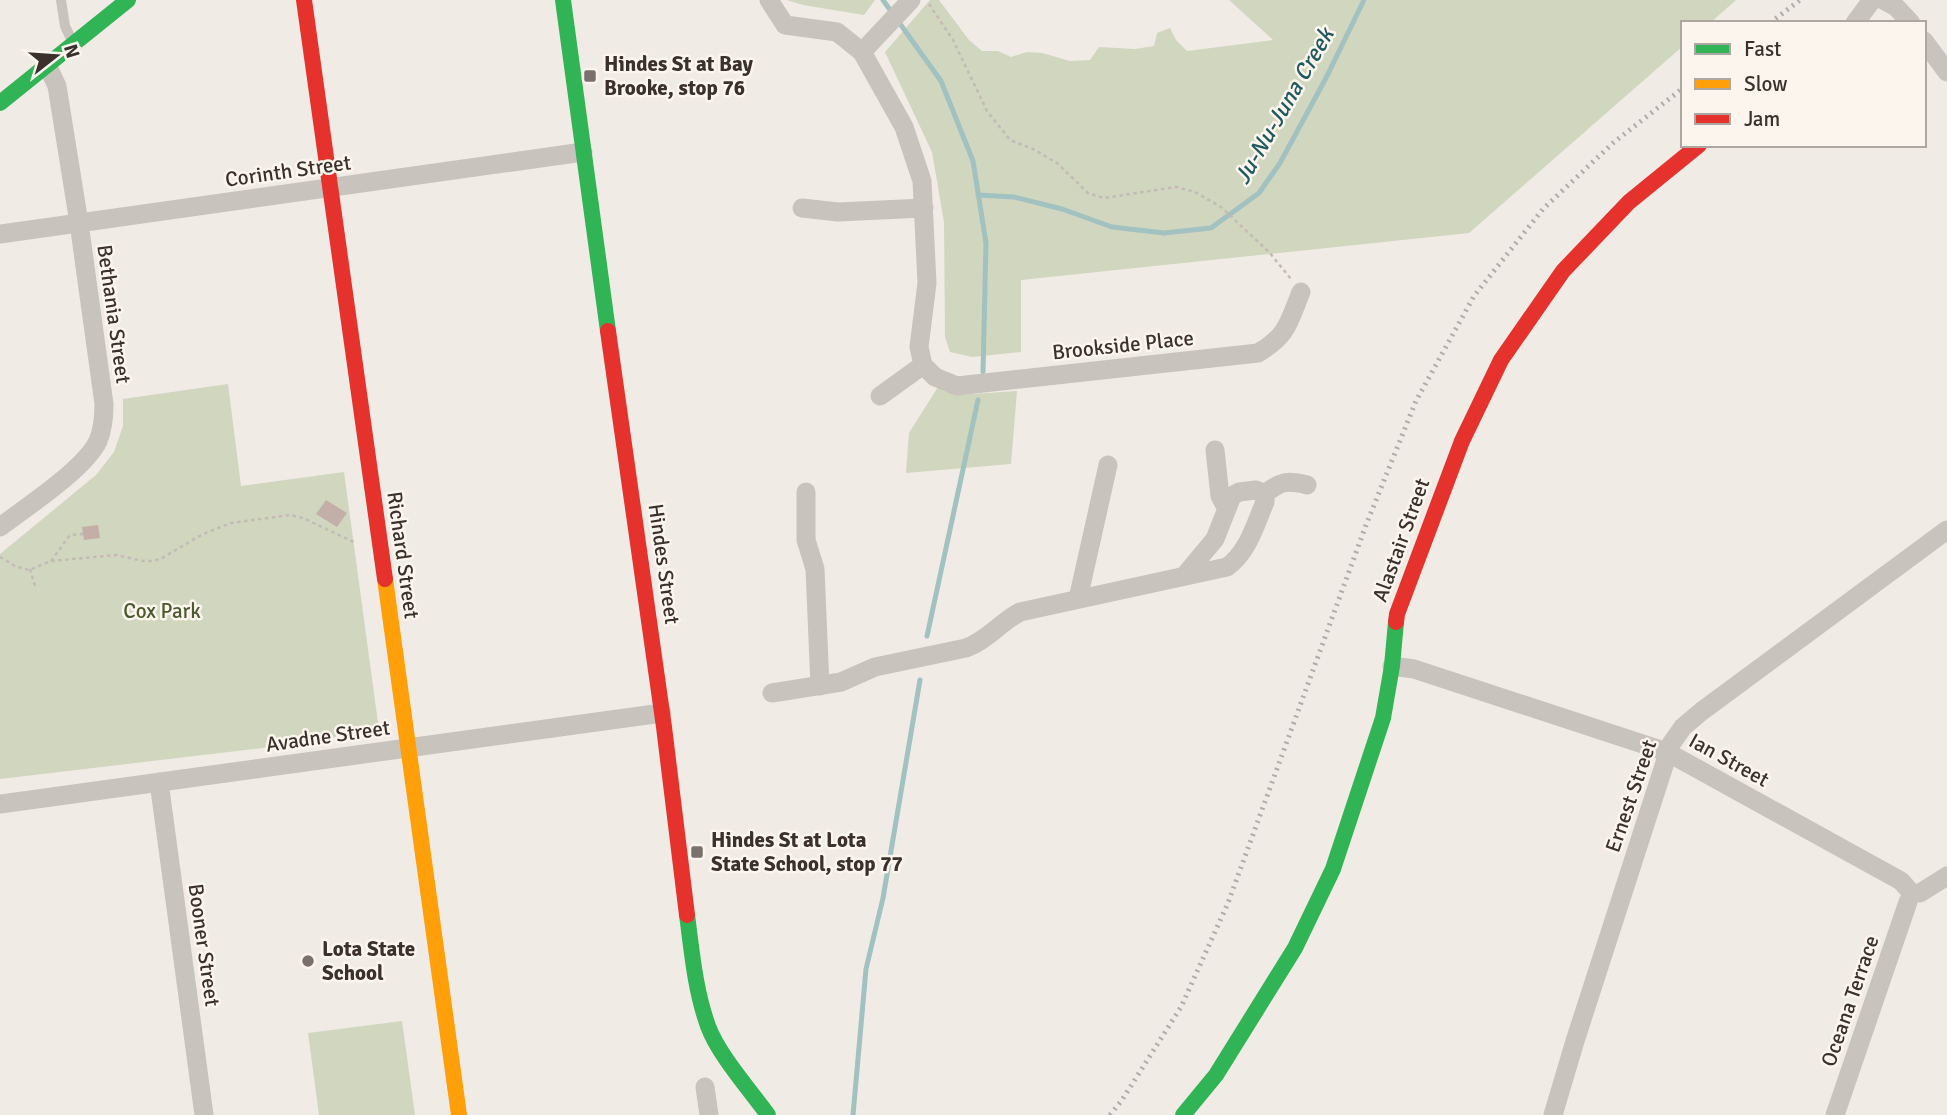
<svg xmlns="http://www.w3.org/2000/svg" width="1947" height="1115" viewBox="0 0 1947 1115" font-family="Signika,sans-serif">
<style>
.green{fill:#d1d6bf}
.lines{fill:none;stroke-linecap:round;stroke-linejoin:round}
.stream{stroke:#a1c2c1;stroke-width:5}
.building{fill:#c3afa7}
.path{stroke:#c2bbb6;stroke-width:2.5;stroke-dasharray:3.5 3.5;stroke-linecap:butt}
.lane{stroke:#c9c3be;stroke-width:10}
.street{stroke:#c9c3be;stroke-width:19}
.fast{stroke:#30b455;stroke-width:16}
.slow{stroke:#ff9f0a;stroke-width:16}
.jam{stroke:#e5322d;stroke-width:16}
.rail{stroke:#b1aca8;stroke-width:5;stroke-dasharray:2 5;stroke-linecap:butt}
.poi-dot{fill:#7a716c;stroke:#fbf5ee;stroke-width:2.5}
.labels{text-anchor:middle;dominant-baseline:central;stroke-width:5;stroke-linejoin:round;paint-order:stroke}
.poi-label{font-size:21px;font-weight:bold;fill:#3b302b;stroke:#fbf5ee;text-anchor:start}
.street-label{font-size:21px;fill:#3b302b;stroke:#fbf5ee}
.park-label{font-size:21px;fill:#4a5a2e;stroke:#fbf5ee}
.water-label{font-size:23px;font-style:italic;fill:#1f5a5e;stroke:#fbf5ee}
</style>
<rect width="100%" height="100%" fill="#f0ebe5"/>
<path class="green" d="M787,0H875L864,15L803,5Z
M930,0H939L969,40L982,51H998L1011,57L1027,52L1042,53L1070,61L1090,60L1099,47L1135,49L1154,46L1157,33L1170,28L1176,40L1187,51L1273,40L1229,0H1736L1710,23H1683V46L1469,233L1021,280V352L972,357L950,352L945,337L944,222L932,152L885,52Z
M228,384L241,486L344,472L379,730L279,746L0,779V554L96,475L114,452L123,426V399Z
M938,387L958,395L1017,391L1011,464L906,473L909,433Z
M402,1021L415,1115H319L308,1033Z"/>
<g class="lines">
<path class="stream" d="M883,0L941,81L973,161L986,243L983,372
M978,195L1014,197L1062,209L1112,227L1164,233L1211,228L1259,193L1280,163L1326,78L1364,0
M927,636L978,400
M853,1115L866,969L883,898L920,680"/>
</g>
<path class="building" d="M326,500L347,513L337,527L316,514Z
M98,525L100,538L84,540L82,527Z"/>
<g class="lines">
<path class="path" d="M929,4L953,40L987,111L1010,140L1033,149L1057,163L1088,193L1104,198L1176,187L1195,192L1221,207L1269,252L1291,279
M0,557L15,566L29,570L51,561L116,555L143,561H153L162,558L203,534L231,523L290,515L303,518L356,543
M51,561L70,535L83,534
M30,569L35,586"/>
<path class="lane" d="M61,0L65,26L73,43"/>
<path class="street" d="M769,0L785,25L837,32L862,52L904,127L922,181L927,283L919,347L923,365L935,377L957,386L1258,353C1288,335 1288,324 1301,292
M1883,0L1896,7L1911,23
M1855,23L1872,0
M1924,41L1947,72
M862,52L911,0
M802,208L838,212L924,208
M0,234L583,152
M880,396L923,365
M1215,450L1220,496L1227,509
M806,492V540L815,569L820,686
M1265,494C1280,481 1288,480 1307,485
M0,527C25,508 85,469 98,441C103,429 104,417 104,404L79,223L57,86L47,65
M1078,599L1108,465
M1392,666L1414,669L1667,752L1901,881L1909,890
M772,693L841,682L875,667L966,648C986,641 1001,622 1020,612L1227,567C1248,552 1255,525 1265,502V494L1256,490L1239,492L1232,496L1215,539L1185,575
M159,782L204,1115
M0,804L662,713
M1920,893L1947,876
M705,1087L709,1115
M1553,1115L1575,1041L1671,744L1683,727L1702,711L1947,530
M1835,1115L1908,902"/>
<path class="fast" d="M563,0L608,331
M0,103L128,0
M687,915C692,952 695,990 708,1026C718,1054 750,1090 768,1115
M1183,1115L1216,1075L1295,948L1333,869L1383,718L1392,666L1396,622"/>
<path class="slow" d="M385,579L459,1115"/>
<path class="jam" d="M304,0L385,579
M608,331L664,727L687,915
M1396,622L1397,614L1462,441L1501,360L1563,271L1629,202L1699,145"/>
<path class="rail" d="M1770,23L1800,0
M1110,1115L1122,1100L1181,1007L1228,903L1366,525L1416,401L1474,296L1543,209L1613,143L1683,88"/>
</g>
<g class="poi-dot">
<rect x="583" y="69" width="14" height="14" rx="3.5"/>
<rect x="690" y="845" width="14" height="14" rx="3.5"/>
<circle cx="308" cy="961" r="7"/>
</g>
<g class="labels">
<g class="poi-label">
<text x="604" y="64">Hindes St at Bay<tspan x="604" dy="24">Brooke, stop 76</tspan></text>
<text x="711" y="840">Hindes St at Lota<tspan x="711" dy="24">State School, stop 77</tspan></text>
<text x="322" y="949">Lota State<tspan x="322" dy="24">School</tspan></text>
</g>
<g class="street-label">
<text transform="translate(288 171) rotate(-8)">Corinth Street</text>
<text transform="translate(114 314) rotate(82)">Bethania Street</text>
<text transform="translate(1123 345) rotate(-6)">Brookside Place</text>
<text transform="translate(1401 540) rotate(-70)">Alastair Street</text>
<text transform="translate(403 555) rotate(82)">Richard Street</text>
<text transform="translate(664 564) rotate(82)">Hindes Street</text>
<text transform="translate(328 736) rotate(-8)">Avadne Street</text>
<text transform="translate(1729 760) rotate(29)">Ian Street</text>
<text transform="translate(1631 796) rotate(-71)">Ernest Street</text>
<text transform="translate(204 945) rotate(82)">Booner Street</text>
<text transform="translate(1850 1001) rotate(-71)">Oceana Terrace</text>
</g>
<g class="park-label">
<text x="162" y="611">Cox Park</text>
</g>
<g class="water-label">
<text transform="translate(1284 106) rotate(-60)">Ju-Nu-Juna Creek</text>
</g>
</g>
<rect x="1681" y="21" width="245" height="126" fill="#fbf5ee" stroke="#aea6a0" stroke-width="2"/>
<rect x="1695" y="44" width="35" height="10" fill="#30b455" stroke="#aea6a0" stroke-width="2"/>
<text x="1744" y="56" font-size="21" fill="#3b302b">Fast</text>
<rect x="1695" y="79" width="35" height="10" fill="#ff9f0a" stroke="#aea6a0" stroke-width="2"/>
<text x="1744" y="91" font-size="21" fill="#3b302b">Slow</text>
<rect x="1695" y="114" width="35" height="10" fill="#e5322d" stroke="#aea6a0" stroke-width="2"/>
<text x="1744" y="126" font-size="21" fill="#3b302b">Jam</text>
<g transform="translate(56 56) rotate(73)" stroke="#fbf5ee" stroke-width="5" paint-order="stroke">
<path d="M0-5L12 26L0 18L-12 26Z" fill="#3b302b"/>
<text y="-10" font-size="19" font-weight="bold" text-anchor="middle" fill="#3b302b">N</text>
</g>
</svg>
